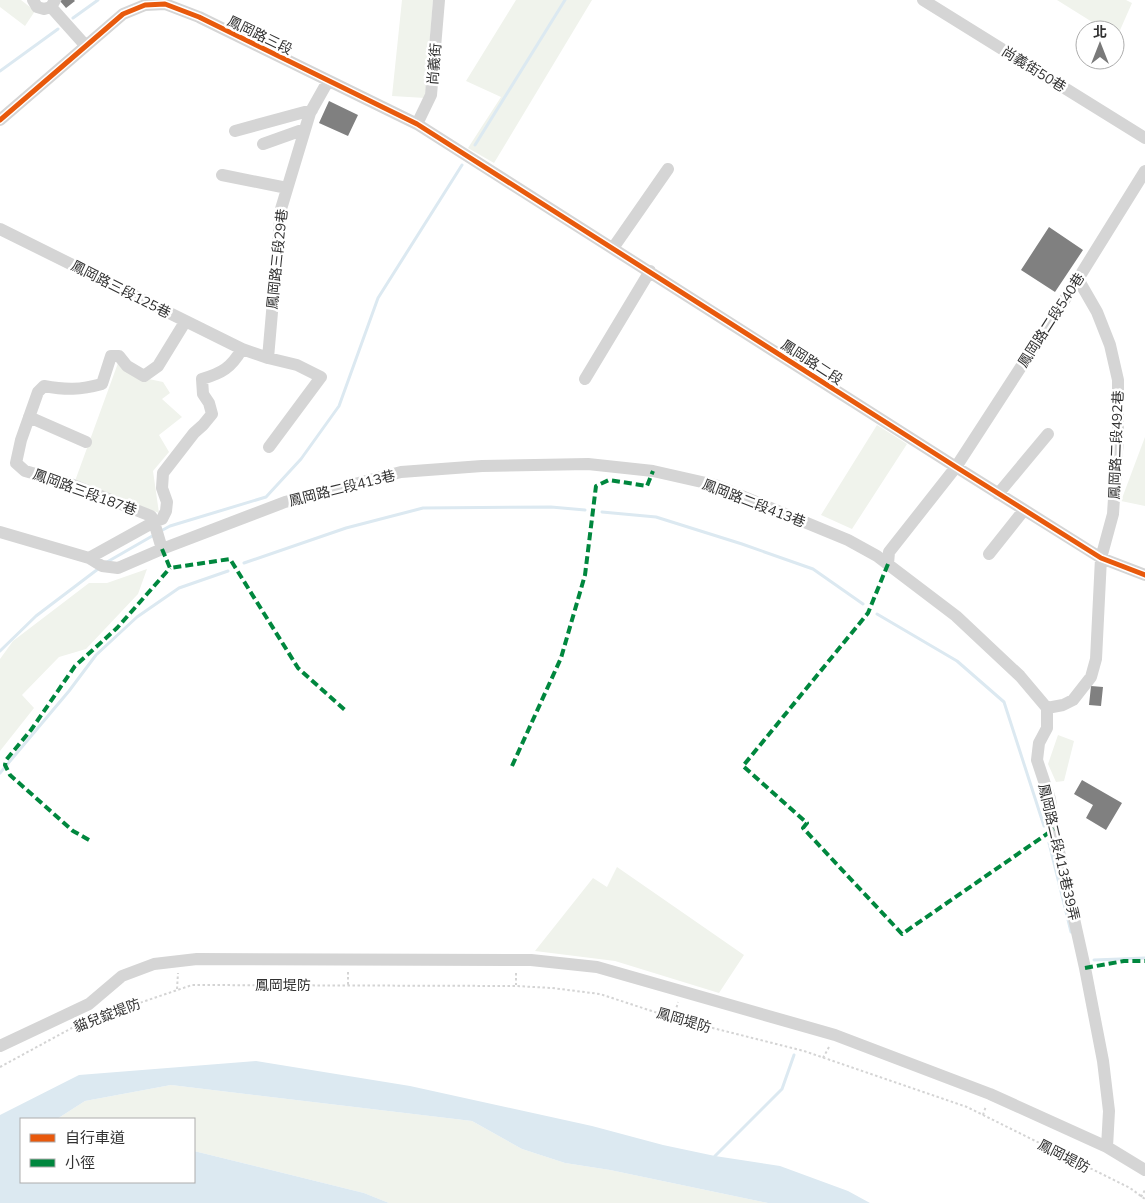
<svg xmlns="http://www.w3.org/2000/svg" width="1145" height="1203" viewBox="0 0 1145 1203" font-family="Mulish,'Noto Sans TC',sans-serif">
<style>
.green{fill:#f0f3ec}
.water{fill:#dce9f1}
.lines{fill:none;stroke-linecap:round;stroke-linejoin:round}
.stream{stroke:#dce9f1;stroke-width:3}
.building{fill:#808080}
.path{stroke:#d4d4d4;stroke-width:2;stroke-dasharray:2.5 2.5;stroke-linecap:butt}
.minor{stroke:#d5d5d5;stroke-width:12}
.quiet{stroke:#00873e;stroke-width:4;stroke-dasharray:8 4;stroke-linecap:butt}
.cycleway-casing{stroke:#fff;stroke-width:8}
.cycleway{stroke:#e8590c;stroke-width:5}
.labels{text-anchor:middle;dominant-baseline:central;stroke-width:5;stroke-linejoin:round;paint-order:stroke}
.street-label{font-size:14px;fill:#313131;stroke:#fff}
</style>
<rect width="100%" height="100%" fill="#fff"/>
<path class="green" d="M0,0H21L35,11L25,26L0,7Z
M402,0H433L425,98L392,96Z
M516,0H592L494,163L468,148L501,97L466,81Z
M1057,0H1126L1132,3L1117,37L1115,36V30H1105Z
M118,363L144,378L163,382L170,393L162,399L182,417L159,435L169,452L153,471L159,513L75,481Z
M877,425L907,444L852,529L821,515Z
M1145,437V506L1121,501Z
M147,569L138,594L86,649L59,657L22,695L34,708L0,751V659L13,641L89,583H107Z
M1058,735L1074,741L1064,781L1056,782L1048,764Z
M617,867L744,955L719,993L615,961L535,951L593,878L607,887Z
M171,1085L472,1121L522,1149L565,1163L610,1170L768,1203H389L364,1193L194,1151V1119H57L85,1101Z"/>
<path class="water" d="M256,1061L410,1086L592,1126L663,1145L715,1156L780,1166L848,1191L870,1203H768L610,1170L565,1163L522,1149L472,1121L171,1085L85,1101L57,1119H21V1182H194V1151L364,1193L389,1203H0V1115L79,1075Z"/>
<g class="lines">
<path class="stream" d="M73,18L98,0
M0,71L58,29
M475,145L565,0
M602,512L656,517L742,544L813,569L863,604
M159,532L170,526L266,497L301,459L339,406L378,298L462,165
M107,562L154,535
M244,563L346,528L423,508L551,507L585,510
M877,614L957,661L1004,702L1044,826
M0,651L36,616L98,569
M0,773L69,691L96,655L137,617L179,588L228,571
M1049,843L1071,932
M1094,960L1145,958
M715,1156L782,1089L794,1055"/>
</g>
<path class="building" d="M62,0H74L75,1L66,8L60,1Z
M329,101L358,115L348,136L319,123Z
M1049,227L1083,250L1055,292L1021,270Z
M1091,686L1103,687L1101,706L1089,705Z
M1082,780L1122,803L1106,830L1086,818L1093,805L1074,794Z"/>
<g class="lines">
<path class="path" d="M348,972V985
M516,973V985
M177,989L178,973
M674,1017L678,1002
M823,1058L829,1047
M0,1067L81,1023L192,985L516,986L552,988L600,994L673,1018L804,1051L967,1107L1130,1188L1145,1199
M983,1115L986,1106
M1141,1197L1145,1190"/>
<path class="minor" d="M33,0L37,7L44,9L51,7L55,0
M923,0L1145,138
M51,7L85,45
M0,120L123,14L145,5L165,4L199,17L417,124L956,467L1101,558L1145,575
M417,124L431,95L439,0
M235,131L312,110
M263,144L305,129
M222,175L287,188
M0,229L242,349L268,358L281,209L310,113L328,81
M613,248L668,169
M268,358L297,365L321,377L269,447
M585,379L650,271
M29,417L86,442
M998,494L1048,434
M0,532L89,558L102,566L118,568L162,549L285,502L401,472L482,466L588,464L653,471L715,485L848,540L877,556L956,616L1020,676L1047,708
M162,549L154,522L162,519L166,511L167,502L162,488L163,473L194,433L203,425L212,414L209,403L203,394L202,379C222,373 231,368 242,349
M989,554L1024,510
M89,558L154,522L151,516L68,483L25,471L16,463L21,440L38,392L44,386C66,390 80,390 102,384L111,356H119L127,366L144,376L158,366L185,322
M888,564L889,552L956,467L1078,279L1145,171
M1047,708L1063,705L1073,700L1091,677L1096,659L1101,558L1113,514L1118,436V380L1110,345L1097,312L1078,279
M1047,708V728L1039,743L1037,760L1050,799L1054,829L1085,968L1103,1061L1109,1111L1107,1147
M0,1046L89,1004L122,976L154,964L197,959L531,960L597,967L835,1035L990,1094L1107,1147L1145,1170"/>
<path class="quiet" d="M162,549L170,568L230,559L298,668L346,711
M888,564L868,613L743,766L807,823L803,828L902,934L1054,829
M512,766L561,658L585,575L596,486L609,480L647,486L653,471
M89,840L73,831L10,775L5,765L6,760L31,730L75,666L117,628L170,568
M1085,968L1124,961H1145"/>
<defs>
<path id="cycleway" d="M0,120L123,14L145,5L165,4L199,17L417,124L956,467L1101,558L1145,575"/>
</defs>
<use href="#cycleway" class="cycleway-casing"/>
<use href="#cycleway" class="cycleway"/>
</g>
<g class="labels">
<g class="street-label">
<text transform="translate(260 35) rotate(26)">鳳岡路三段</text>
<text transform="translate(434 64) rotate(-85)">尚義街</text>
<text transform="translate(1034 69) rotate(32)">尚義街50巷</text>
<text transform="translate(277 259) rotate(-84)">鳳岡路三段29巷</text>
<text transform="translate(121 289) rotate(27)">鳳岡路三段125巷</text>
<text transform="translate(1051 320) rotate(-57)">鳳岡路二段540巷</text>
<text transform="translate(812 362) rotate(33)">鳳岡路二段</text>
<text transform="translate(1116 445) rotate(-88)">鳳岡路二段492巷</text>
<text transform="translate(342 488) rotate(-14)">鳳岡路二段413巷</text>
<text transform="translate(85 492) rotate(20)">鳳岡路三段187巷</text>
<text transform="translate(754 503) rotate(21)">鳳岡路二段413巷</text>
<text transform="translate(1059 852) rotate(77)">鳳岡路二段413巷39弄</text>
<text x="283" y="985">鳳岡堤防</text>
<text transform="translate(107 1015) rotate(-21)">貓兒錠堤防</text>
<text transform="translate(684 1020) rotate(16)">鳳岡堤防</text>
<text transform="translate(1064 1156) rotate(27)">鳳岡堤防</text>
</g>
</g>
<rect x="20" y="1118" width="175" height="65" fill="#ffffff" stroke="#adadad"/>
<rect x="30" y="1134" width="25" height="8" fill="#e8590c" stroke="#adadad"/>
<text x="65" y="1143" font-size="15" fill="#313131">自行車道</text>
<rect x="30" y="1159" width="25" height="8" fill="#00873e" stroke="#adadad"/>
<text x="65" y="1168" font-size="15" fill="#313131">小徑</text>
<g transform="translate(1100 45)"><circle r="24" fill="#ffffff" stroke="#adadad"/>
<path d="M0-4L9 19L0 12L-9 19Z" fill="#797979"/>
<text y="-8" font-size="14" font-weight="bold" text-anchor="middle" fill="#313131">北</text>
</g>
</svg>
